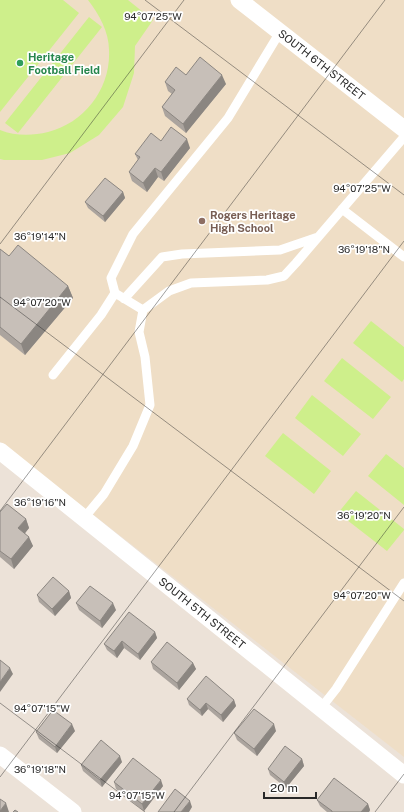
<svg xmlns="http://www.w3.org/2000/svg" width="404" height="812" viewBox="0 0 404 812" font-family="'Public Sans',sans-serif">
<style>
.education{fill:#efdec6}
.pitch{fill:#ceef8b}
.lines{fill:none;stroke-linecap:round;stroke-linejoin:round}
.service{stroke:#fff;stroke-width:9}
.minor{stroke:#fff;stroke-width:17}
.wall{fill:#aba49e}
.shaded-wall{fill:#8b8681}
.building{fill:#c7bfb8;stroke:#8b8681}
.ticks{fill:none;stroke:#282828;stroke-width:1;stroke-opacity:0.45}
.leisure-dot{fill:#2e9e5b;stroke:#fff;stroke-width:1.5}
.education-dot{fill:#8d6e63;stroke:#fff;stroke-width:1.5}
.labels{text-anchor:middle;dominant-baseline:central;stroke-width:3.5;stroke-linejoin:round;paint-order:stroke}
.leisure-label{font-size:11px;font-weight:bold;fill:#27864d;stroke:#fff;text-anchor:start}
.street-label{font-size:11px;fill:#282828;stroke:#fff}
.education-label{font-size:11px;font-weight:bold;fill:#785e54;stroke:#fff;text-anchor:start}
.ticks-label{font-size:10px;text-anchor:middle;fill:#282828;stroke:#fff;stroke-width:3.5;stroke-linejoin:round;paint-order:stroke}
</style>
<rect width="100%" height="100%" fill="#ece2d8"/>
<path class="education" d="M0,0H404V757L0,442Z"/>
<path class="pitch" d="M0,0H63L79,13L0,112Z
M88,0H128L153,20L135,46L134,73L123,107L99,135L70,153L42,160H4L0,159V130C15,136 32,136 48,132C85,123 111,88 109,50C109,32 99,14 88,0Z
M89,17L102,27L18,133L5,123Z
M371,321L404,347V379L402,382L353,343Z
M342,358L391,397L373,419L324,381Z
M312,395L361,434L343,456L295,418Z
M283,433L331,471L314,494L265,456Z
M386,454L404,468V505L368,476Z
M356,491L404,529V530L387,551L338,513Z"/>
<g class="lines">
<path class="service" d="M342,209L404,257
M124,299L162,257L182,254L280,250L318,237
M143,310L115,293L111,278L133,234L228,118L280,32
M53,375L101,315L115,293
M84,518L104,494L133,446L150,405L145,357L139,332L143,310L169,291L191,283L267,280L284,276L296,263L404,137
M321,708L336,689L404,583"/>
<g class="minor">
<path id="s1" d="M239,0L404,129"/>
<path id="s2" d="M0,451L404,775"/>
<path d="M0,755L73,812"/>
</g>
</g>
<path class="wall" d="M186,75L226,84L186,133L165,116L162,107L172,94L168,91L165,82Z
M161,141L190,148L164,181L158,177L147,192L132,181L129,172L138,160L135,154Z
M123,192L125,198L105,222L88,208L85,202Z
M0,249L9,256L68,286L73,298L25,355L0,335Z
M0,512L26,519L29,528L25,533L33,546L14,569L0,557Z
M69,591L71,598L55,616L39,602L37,595Z
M76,603L116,610L102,628L79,610Z
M155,632L157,638L140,660L124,648L117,658L107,650L104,644Z
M151,662L193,663L196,669L179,690L153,669Z
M187,699L234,700L236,706L223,722L208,709L202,716L189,705Z
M75,731L57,753L39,739L36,732Z
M276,731L257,756L237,740L234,733Z
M302,759L304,766L286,788L270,775L268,769Z
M122,762L102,787L83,771L81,765Z
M114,782L163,786L144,811L116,789Z
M317,800L368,804L370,810L369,812H327L320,806Z"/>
<path class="shaded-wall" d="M222,75L226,84L186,133L183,124Z
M187,139L190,148L164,181L161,172Z
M155,168L158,177L147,192L143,183Z
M123,192L125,198L105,222L103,216Z
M68,286L73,298L25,355L21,344Z
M26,519L29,528L22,537L18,528Z
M29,537L33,546L14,569L11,559Z
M69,591L71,598L55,616L52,609Z
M113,603L116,610L102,628L100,621Z
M155,632L157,638L140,660L138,654Z
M122,641L124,648L117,658L114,651Z
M193,663L196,669L179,690L177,683Z
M10,668L13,674L0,692V682Z
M234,700L236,706L223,722L221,715Z
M206,703L208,709L202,716L200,710Z
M72,724L75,731L57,753L55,747Z
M274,724L276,731L257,756L254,749Z
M120,756L122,762L102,787L100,780Z
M302,759L304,766L286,788L284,782Z
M161,780L163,786L144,811L142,804Z
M190,801L192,807L189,812H181Z
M6,803L9,812H0V811Z
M368,804L370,810L369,812H361Z"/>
<path class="building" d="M200,57L222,75L183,124L162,107L175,90L165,82L176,67L186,75Z
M171,127L187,139L161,172L155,168L143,183L129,172L140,157L135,154L151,133L161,141Z
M105,178L123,192L103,216L85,202Z
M18,245L68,286L21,344L0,327V249L9,256Z
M7,504L26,519L18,528L29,537L11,559L0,551V512Z
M53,577L69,591L52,609L37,595Z
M90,586L113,603L100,621L76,603Z
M129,612L155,632L138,654L122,641L114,651L104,644Z
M167,642L193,663L177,683L151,662Z
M0,660L10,668L0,682Z
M206,676L234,700L221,715L206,703L200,710L187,699Z
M254,709L274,724L254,749L234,733Z
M53,710L72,724L55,747L36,732Z
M101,740L120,756L100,780L81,765Z
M285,746L302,759L284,782L268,769Z
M133,758L161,780L142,804L114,782Z
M334,778L368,804L361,812H332V811L317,800Z
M175,789L190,801L181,812H158Z
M0,799L6,803L0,811Z
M15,810L18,812H13Z"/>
<path class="ticks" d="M145,0L404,195M0,244L184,0M0,297L404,601M0,511L385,0M0,703L145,812M0,777L404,241M174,812L404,507M375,812L404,774"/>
<circle class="leisure-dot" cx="20" cy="63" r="4"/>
<circle class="education-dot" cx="202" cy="221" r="4"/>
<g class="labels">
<g class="leisure-label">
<text x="28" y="57">Heritage<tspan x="28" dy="13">Football Field</tspan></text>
</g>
<g class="street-label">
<text stroke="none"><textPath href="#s1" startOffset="105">SOUTH 6TH STREET</textPath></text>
<text stroke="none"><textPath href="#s2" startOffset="259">SOUTH 5TH STREET</textPath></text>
</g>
<g class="education-label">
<text x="210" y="215">Rogers Heritage<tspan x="210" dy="13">High School</tspan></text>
</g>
</g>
<g class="ticks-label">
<text x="153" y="20">94°07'25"W</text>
<text x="362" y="192">94°07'25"W</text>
<text x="40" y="240">36°19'14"N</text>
<text x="364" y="253">36°19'18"N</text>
<text x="42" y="306">94°07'20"W</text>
<text x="40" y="506">36°19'16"N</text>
<text x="364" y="519">36°19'20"N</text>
<text x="362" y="599">94°07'20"W</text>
<text x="42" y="712">94°07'15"W</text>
<text x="40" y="773">36°19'18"N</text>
<text x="137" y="799">94°07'15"W</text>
</g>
<path d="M264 792v6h52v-6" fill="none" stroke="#282828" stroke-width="2"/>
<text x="270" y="792" font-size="12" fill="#282828" stroke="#ffffff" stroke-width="3" paint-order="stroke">20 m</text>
</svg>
